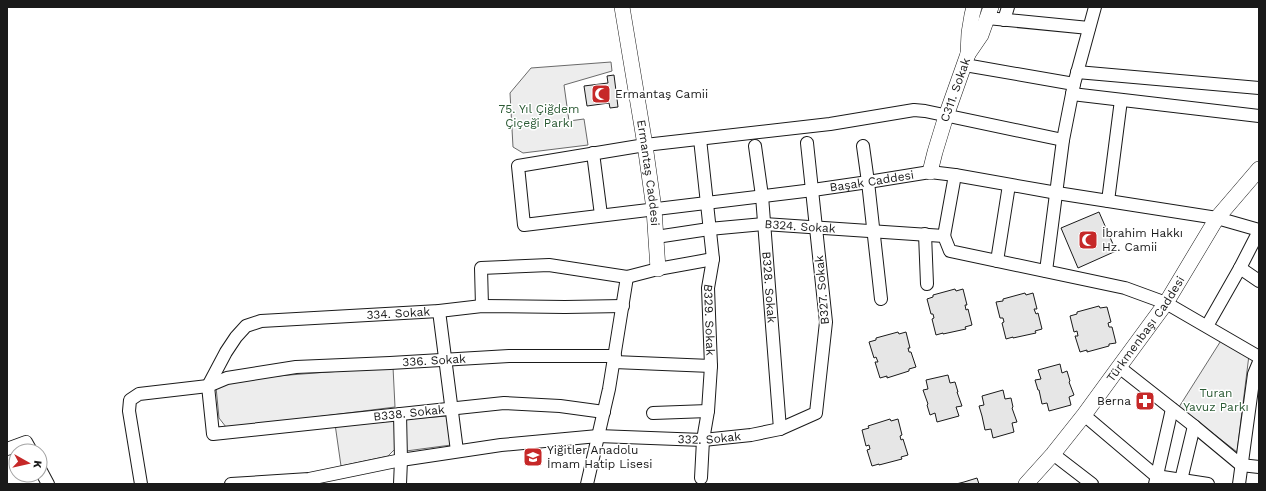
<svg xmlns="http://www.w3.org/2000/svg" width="1266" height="491" viewBox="0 0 1266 491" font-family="'Work Sans',sans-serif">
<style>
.green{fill:#ededed;stroke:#6a6a6a}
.building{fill:#e6e6e6;stroke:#1a1a1a}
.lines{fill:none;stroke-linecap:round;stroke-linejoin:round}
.minor-casing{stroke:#1a1a1a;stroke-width:14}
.major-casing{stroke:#1a1a1a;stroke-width:16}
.minor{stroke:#fff;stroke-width:12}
.major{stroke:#fff;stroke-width:15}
.labels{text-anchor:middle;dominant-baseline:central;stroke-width:3;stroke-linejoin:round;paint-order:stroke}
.street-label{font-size:12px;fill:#1a1a1a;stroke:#fff}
.poi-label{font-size:12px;fill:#1a1a1a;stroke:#fff;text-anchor:start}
.park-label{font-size:12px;fill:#2b5a34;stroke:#fff}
</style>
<rect width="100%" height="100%" fill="#fff"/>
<path class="green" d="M611,62L612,71L564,85L569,121L584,119L588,145L523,153L513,147L510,93L531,68Z
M1222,339L1249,355L1237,452L1179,407Z
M393,367L395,407L237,427H226L219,418L216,387L225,380Z
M448,416L451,445L406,451V419Z
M395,421L396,448L388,456L341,466L335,424Z"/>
<path class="building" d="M614,75L618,107L610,108L609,103L587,106L584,86L608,83L607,76Z
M1099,212L1116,251L1078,268L1061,228Z
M955,289L956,291L963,289L967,305H965L966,310L968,309L972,325L965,327L966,329L943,334V333L936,335L932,319L934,318L933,314H931L927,299L933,297V295Z
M1025,293L1026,295L1033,293L1037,309H1034L1036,314L1038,313L1042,329L1035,331L1036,333L1013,338V337L1006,339L1002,323L1004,322L1003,318H1000L996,302L1003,301V299Z
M1099,306L1100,308L1107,307L1111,322L1108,323L1109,327H1112L1116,343L1109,344V346L1087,352V350L1080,352L1075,336H1078L1077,331L1074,332L1070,316L1077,314V312Z
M898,332L899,334L906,332L910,348H908L909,352H911L916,367L909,369V371L887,378V376L880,378L875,362H878L876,357L874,358L869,342L876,340V338Z
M1060,364L1062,373L1067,371L1070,381L1069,382L1074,395L1069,397L1071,405L1049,411L1047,403L1042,404L1039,390H1038L1035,380L1041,379L1038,370Z
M948,375L950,383L955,382L958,392H957L962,406L956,407L959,416L937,422L935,413L930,415L927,405L928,404L923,390L928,389L926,380Z
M1003,390L1005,399L1011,398L1013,407L1012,408L1017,422L1012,423L1014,432L993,438L991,429L985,430L982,416L979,406L984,405L982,396Z
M890,419L891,421L898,419L902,435L900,436L901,440L903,439L908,455L901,457L902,459L879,465V464L872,466L867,450L870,449L869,445L866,446L862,430L869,428L868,426Z
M977,478L979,484H956L964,482Z"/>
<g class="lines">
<defs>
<g id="minor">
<path d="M987,18L1089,28"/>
<path d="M1004,20L1008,7"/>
<path d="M965,65L1074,84"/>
<path d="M1077,72L1259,88"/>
<path d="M1072,94L1259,116"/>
<path id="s1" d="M700,139L713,259L708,288L711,366L708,411L703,440L701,478"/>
<path id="s2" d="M1063,140L925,111L914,110L830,124L645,145L518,166L524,225L813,190L868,182L930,172L955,175L1057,193L1217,218L1259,230"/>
<path id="s3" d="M755,146L762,196L780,429"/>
<path d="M863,146L868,182L881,299"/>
<path d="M593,153L601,215"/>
<path d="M1108,201L1121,100"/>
<path d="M925,234L927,284"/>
<path d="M944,236L955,175"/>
<path id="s4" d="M656,237L709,229L764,224L944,236L950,251L1125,288L1166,303L1259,357"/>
<path d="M997,261L1009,185"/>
<path d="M1240,268L1259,281"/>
<path d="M1046,271L1063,140L1074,84L1095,7"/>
<path d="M482,306L481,268L549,265L627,277L658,269L713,259"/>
<path d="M439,311L457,451"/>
<path d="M1207,326L1240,268L1259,231"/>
<path d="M614,362L711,366"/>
<path d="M1119,367L1194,426L1241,465L1259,467"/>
<path id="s5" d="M604,412L560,406L504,403L213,434L208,386L226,352L236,337L246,326L261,321L439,311L482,306L565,307L623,306"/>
<path d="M653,413L708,411"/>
<path d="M1084,415L1156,476L1208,484"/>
<path d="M7,449L26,442L31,451"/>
<path d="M1053,454L1092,484"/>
<path d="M40,469L48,484"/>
<path d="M1181,480L1194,426"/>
<path id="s6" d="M141,484L129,411L130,400L139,394L208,386L227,378L296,367L390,363L509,356H615"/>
<path id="s7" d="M231,484L309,479L401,460L501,445L598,436L703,440L751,435L780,429L816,413L826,322L807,143"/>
<path d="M400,484L401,460L400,414"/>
<path d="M587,484L609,389L627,277"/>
<path d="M1155,484L1172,409"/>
<path d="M1239,484L1254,374L1259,362"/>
</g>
<g id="major">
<path id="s8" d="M622,7L645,145L654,209L658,269"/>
<path d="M968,54L981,35L991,7"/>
<path id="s9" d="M930,172L935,152L946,116L968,54L969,33L972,15L974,7"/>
<path id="s10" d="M1026,484L1053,454L1084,415L1119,367L1166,303L1217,218L1259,169"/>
</g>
</defs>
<use href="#minor" class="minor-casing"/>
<use href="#major" class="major-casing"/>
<use href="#minor" class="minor"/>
<use href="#major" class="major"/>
</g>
<defs>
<symbol id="mosque-square" viewBox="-11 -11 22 22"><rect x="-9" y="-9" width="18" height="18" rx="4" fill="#c62828" stroke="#fff"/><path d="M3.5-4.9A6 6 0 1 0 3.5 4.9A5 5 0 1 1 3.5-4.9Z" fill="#fff"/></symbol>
<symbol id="pharmacy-square" viewBox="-11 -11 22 22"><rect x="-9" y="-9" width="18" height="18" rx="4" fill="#c62828" stroke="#fff"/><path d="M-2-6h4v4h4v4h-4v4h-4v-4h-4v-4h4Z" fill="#fff"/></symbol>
<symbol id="school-square" viewBox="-11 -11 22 22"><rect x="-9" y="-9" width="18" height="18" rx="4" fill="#c62828" stroke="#fff"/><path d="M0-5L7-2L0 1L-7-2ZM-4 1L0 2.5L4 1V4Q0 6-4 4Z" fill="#fff"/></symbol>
</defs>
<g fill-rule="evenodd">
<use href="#mosque-square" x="590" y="83" width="22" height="22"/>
<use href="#mosque-square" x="1077" y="229" width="22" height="22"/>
<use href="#pharmacy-square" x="1134" y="390" width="22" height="22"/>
<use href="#school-square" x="522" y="446" width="22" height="22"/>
</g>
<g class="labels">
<g class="street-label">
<text stroke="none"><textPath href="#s9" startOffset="86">C311. Sokak</textPath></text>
<text stroke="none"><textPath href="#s8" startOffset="168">Ermantaş Caddesi</textPath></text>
<text stroke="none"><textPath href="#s2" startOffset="962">Başak Caddesi</textPath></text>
<text stroke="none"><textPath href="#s4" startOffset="145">B324. Sokak</textPath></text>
<text stroke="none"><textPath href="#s3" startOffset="142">B328. Sokak</textPath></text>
<text transform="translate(822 290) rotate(-95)">B327. Sokak</text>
<text stroke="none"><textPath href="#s5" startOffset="666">334. Sokak</textPath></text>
<text stroke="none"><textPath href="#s1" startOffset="182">B329. Sokak</textPath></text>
<text stroke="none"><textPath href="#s10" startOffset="196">Türkmenbaşı Caddesi</textPath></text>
<text stroke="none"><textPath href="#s6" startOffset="394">336. Sokak</textPath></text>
<text transform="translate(409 413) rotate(-6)">B338. Sokak</text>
<text stroke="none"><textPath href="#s7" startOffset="482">332. Sokak</textPath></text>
</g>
<g class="poi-label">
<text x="615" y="94">Ermantaş Camii</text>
<text x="1102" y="233">İbrahim Hakkı<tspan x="1102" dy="14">Hz. Camii</tspan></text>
<text x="1131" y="401" text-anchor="end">Berna</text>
<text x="547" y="450">Yiğitler Anadolu<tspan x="547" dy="14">İmam Hatip Lisesi</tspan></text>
</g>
<g class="park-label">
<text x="539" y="109">75. Yıl Çiğdem<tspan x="539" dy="14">Çiçeği Parkı</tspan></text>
<text x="1216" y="393">Turan<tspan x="1216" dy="14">Yavuz Parkı</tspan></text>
</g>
</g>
<rect width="1266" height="491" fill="none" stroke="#1a1a1a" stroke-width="16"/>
<g transform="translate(28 463) rotate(98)"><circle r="19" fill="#ffffff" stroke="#a3a3a3"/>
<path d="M0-3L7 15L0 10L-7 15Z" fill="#c62828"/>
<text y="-6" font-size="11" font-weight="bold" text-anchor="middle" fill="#1a1a1a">K</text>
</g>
</svg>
